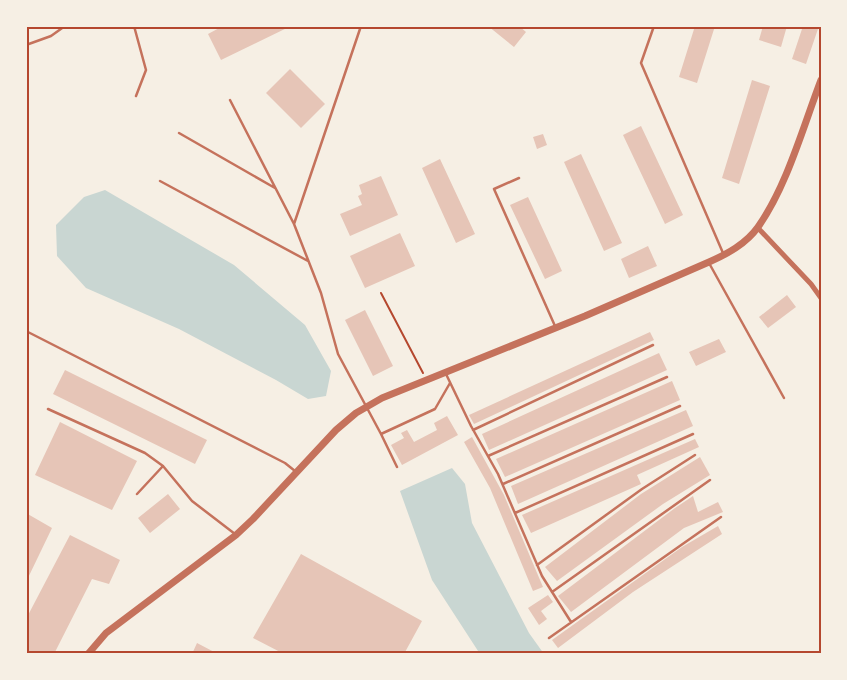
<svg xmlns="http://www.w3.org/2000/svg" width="847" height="680" viewBox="0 0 847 680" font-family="'Nunito Sans',sans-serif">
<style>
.water{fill:#c9d6d2}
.building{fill:#e6c5b7}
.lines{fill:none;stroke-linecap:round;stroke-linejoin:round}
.path{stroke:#b5482f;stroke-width:2}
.service{stroke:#c5725c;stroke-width:2.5}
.minor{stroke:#c5725c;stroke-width:5}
.tertiary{stroke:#c5725c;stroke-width:7}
.neatline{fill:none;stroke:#b5482f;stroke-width:2}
</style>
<rect width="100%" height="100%" fill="#f6efe4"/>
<path class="water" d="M105,190L234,265L305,325L331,371L326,396L308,399L276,380L179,329L86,288L57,256L56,225L84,197Z
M452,468L465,484L472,523L529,633L544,654H480L432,580L400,491Z"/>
<path class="building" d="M223,26H291L221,60L208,34Z
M488,26H519L526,32L514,47Z
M695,26H715L697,83L679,77Z
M763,26H787L781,47L759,40Z
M803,26H819L806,64L792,59Z
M290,69L325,104L301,128L266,93Z
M752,80L770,86L739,184L722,178Z
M641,126L683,215L665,224L623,135Z
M543,134L547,145L537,149L533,137Z
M581,154L622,243L604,251L564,162Z
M440,159L475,234L456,243L422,168Z
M381,176L398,215L350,236L340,214L362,205L358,196L362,194L359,185Z
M528,197L562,271L545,279L510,205Z
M400,233L415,266L365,288L350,256Z
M648,246L657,266L629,278L621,259Z
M787,295L796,307L768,328L759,317Z
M365,310L393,366L373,376L345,320Z
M650,332L654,340L474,424L469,415Z
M719,339L726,352L696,366L689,352Z
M659,353L667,370L489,450L482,434Z
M65,370L207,440L195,464L53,394Z
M672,381L680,400L505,477L496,459Z
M686,410L693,426L518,504L511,486Z
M447,416L458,435L402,465L391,445L404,438L401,433L407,430L414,442L437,430L434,423Z
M60,422L137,461L112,510L35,475Z
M472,437L504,495L543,587L533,591L490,488L464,442Z
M695,439L699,447L637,475L641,484L531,533L522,515Z
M700,457L710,475L663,504L557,581L545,567L641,494Z
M168,494L180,509L150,533L138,518Z
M693,496L698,512L718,502L723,512L684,528L571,612L558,596L675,508Z
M26,513L52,528L26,582Z
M718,526L722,534L633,592L558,648L552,640L682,547Z
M70,535L120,560L109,584L92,579L54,654H26V619Z
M301,554L422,621L404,654H284L253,638Z
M548,595L553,602L541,611L547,619L539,625L528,608Z
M197,643L218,654H192Z"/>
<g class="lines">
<path class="path" d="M381,293L423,373"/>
<path class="service" d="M134,26L146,70L136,96
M361,26L294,224L321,293L338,354L381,434L435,409L450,383
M654,26L641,63L723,253
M26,45L51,36L65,26
M230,100L294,224
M179,133L275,188
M519,178L494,189L555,326
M160,181L308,261
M709,263L784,398
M26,331L285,463L295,471
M446,374L471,426L498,474L542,576L571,622
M48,409L145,453L163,466L192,501L235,534
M473,430L653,345
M381,434L397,467
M488,456L667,377
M503,484L680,406
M137,494L163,466
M515,513L693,434
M537,565L642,489L695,455
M552,592L710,480
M549,638L721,517"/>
<path class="minor" d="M758,228L811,284L821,298"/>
<path class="tertiary" d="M88,654L106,633L236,535L253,519L336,430L356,413L382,398L585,316L709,262C727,254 746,244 758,227C787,186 803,127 821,80"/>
</g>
<rect width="847" height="680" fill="none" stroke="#f6efe4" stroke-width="55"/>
<rect x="28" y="28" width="792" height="624" class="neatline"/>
</svg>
